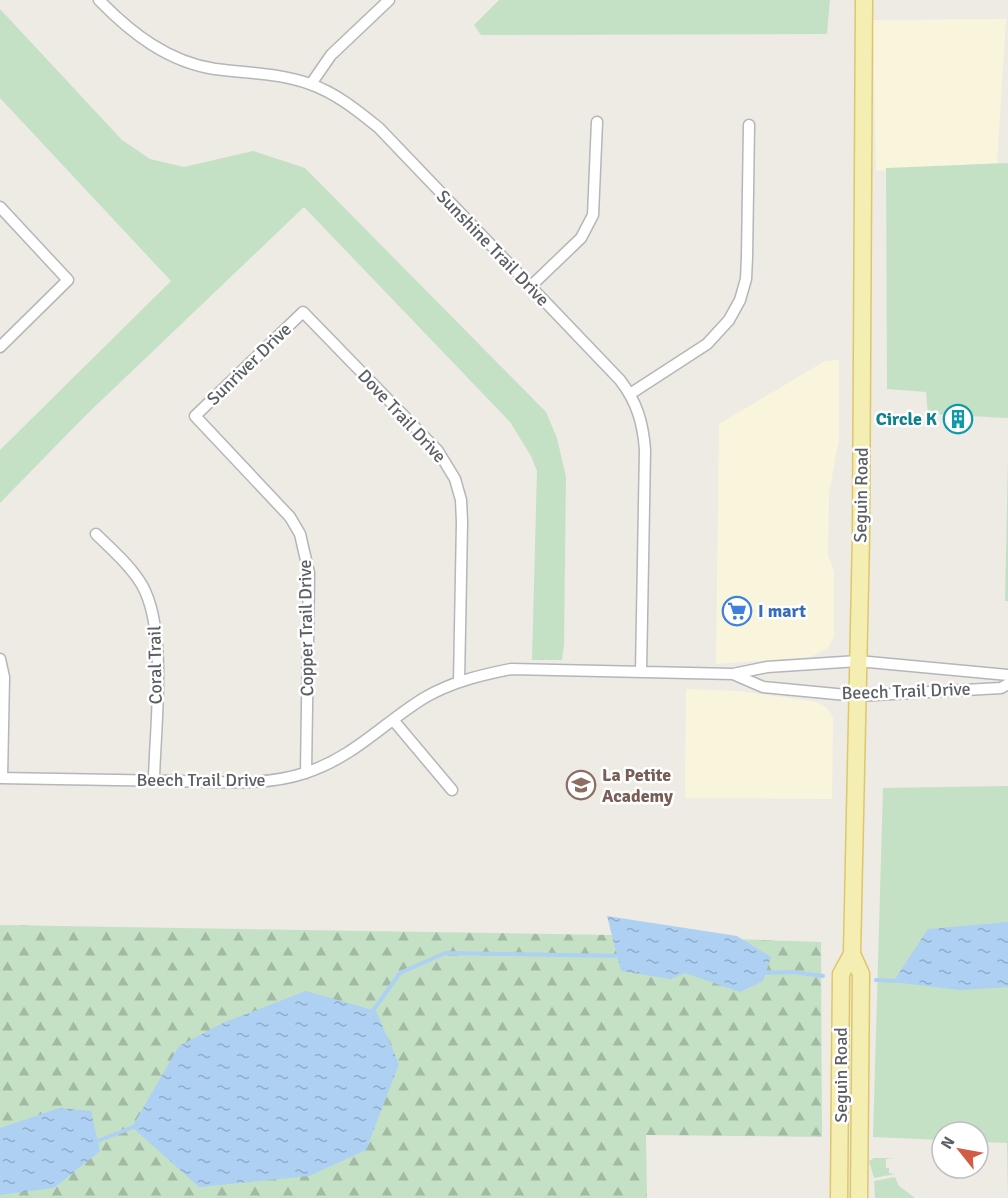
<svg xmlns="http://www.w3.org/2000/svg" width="1008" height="1198" font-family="Signika,sans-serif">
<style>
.commercial{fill:#f9f5dd}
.green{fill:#c4e1c6}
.forest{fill:url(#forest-firs)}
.water{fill:url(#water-ripples)}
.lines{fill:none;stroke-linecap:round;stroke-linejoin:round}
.stream{stroke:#add0f3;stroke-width:4}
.street-casing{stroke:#b4b6b9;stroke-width:13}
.primary-casing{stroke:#dec76b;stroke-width:19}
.street{stroke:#fff;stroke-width:10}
.primary{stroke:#f4eeb2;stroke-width:16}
.labels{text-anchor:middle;stroke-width:5;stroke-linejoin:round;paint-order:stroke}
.street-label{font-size:18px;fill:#5c5f63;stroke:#fff}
.culture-label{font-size:18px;font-weight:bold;fill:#0d838f;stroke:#fff;text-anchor:end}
.shop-label{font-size:18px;font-weight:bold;fill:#366cbe;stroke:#fff;text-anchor:start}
.education-label{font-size:18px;font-weight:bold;fill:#785e54;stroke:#fff;text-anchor:start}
</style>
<defs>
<pattern id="forest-firs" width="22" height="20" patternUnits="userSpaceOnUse" patternTransform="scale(1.5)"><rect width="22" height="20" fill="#c4e1c6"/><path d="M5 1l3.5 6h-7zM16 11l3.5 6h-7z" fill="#a2baa4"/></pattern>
<pattern id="water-ripples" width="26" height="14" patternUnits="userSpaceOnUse" patternTransform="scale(1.5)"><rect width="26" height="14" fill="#add0f3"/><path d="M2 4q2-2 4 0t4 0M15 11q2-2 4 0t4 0" fill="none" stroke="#90acc8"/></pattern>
</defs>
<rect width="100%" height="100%" fill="#edebe4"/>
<path class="commercial" d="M1006 19 997 163 876 171 873 20Z
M839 360V438L829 494 828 555 834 572V636L828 648 811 657 716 664 719 424 825 361Z
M686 689 739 691 817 702 827 708 833 718 832 799 685 798Z"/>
<path class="green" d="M499 0H830L827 34H825L481 35 474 25Z
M0 9 122 140 150 159 184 167 253 151 305 168 546 412 557 438 566 477 564 645 562 660H532L537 471 531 456 510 422 304 207 85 416 0 503V450L171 281 0 98Z
M1008 163V418L928 414 926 392 887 389 886 168Z
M1008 457V601H1005L1008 458Z
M1008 786V1198L1007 1143 978 1142V1132H942V1140L873 1137 883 788Z
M874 1158H893L886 1159V1168H889V1173L895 1174 874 1178 869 1161Z
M895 1177 899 1186 915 1198H875L874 1181Z"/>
<path class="forest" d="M0 925 612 935 821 942 822 1137 646 1135 647 1198H0Z"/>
<path class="water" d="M607 916 737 936 771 957 763 981 740 992 685 973 671 979 621 971Z
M1008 922V987L960 990 893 982 928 929Z
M306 991 376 1011 399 1064 366 1150 309 1176 199 1187 132 1127 179 1046 225 1022Z
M59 1108 91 1111 100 1151 54 1188 0 1195V1128Z"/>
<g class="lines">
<path class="stream" d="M760 973 793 972 823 976
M876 980 896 981
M372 1012 400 973 445 953 622 956
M95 1142 136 1126"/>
<g class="street-casing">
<path id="street" d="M99 0C131 33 168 62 215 69 246 73 279 73 310 84 336 93 358 111 379 128L620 380C637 402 643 423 645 450L641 672
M311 84 331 55 389 0
M0 207 68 280 0 347
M530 287 581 238 593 215 597 122
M630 394 707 344 729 320 740 300 746 279 747 257 749 125
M96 534C112 550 130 565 142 585 168 631 155 727 154 780
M0 659 4 677 2 778
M733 674 763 687 857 696 1001 688 1008 684
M394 721 452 790
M306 773 309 573 300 534 290 517 195 416 303 312 438 451 455 479 461 500 462 522 459 682
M0 778C58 779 116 780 174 781 218 781 263 787 305 773 354 757 382 724 424 698 451 682 481 675 511 669L733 674 767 667 858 661 1008 675"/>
</g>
<g class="primary-casing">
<path id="primary" d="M852 954 861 974 859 1198
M839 1198 841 974 852 954 861 536 864 0"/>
</g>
<use href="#street" class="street"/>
<use href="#primary" class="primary"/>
</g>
<defs>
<g id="building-ring" transform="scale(1.5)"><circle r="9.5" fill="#fff" stroke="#0f9aa8" stroke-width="1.5"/><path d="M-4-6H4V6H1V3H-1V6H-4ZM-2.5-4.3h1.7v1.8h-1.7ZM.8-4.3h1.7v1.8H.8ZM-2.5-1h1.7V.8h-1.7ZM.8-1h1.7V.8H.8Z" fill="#0f9aa8"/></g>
<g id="supermarket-ring" transform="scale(1.5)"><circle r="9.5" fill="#fff" stroke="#3f7fe0" stroke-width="1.5"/><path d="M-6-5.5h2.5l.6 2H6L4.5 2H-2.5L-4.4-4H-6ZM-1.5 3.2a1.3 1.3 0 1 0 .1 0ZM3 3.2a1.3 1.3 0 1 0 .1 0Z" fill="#3f7fe0"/></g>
<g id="school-ring" transform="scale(1.5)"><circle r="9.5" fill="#fff" stroke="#8d6e63" stroke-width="1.5"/><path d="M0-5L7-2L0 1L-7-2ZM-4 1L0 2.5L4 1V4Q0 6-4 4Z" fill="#8d6e63"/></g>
</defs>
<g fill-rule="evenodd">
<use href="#building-ring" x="958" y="419"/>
<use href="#supermarket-ring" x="737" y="611"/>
<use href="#school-ring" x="581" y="785"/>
</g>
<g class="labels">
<g class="street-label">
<text transform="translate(493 248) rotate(46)" y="6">Sunshine Trail Drive</text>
<text transform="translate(249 364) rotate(-44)" y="6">Sunriver Drive</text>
<text transform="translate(402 416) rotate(47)" y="6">Dove Trail Drive</text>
<text transform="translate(861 495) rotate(-89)" y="6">Seguin Road</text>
<text transform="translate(306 628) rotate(-91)" y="6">Copper Trail Drive</text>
<text transform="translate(155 665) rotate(-91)" y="6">Coral Trail</text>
<text transform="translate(906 691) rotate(-2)" y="6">Beech Trail Drive</text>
<text x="201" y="786">Beech Trail Drive</text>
<text transform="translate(841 1075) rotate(-90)" y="6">Seguin Road</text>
</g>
<g class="culture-label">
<text x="937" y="425">Circle K</text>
</g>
<g class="shop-label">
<text x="758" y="617">I mart</text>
</g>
<g class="education-label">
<text x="602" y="781">La Petite<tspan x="602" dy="21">Academy</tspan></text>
</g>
</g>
<g transform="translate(960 1150) rotate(301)"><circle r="28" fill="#ffffff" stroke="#bebfc1" stroke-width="1.5"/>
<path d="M0-4.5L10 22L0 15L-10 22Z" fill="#d25b45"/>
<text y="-9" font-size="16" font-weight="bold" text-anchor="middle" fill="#5c5f63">N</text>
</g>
</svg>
